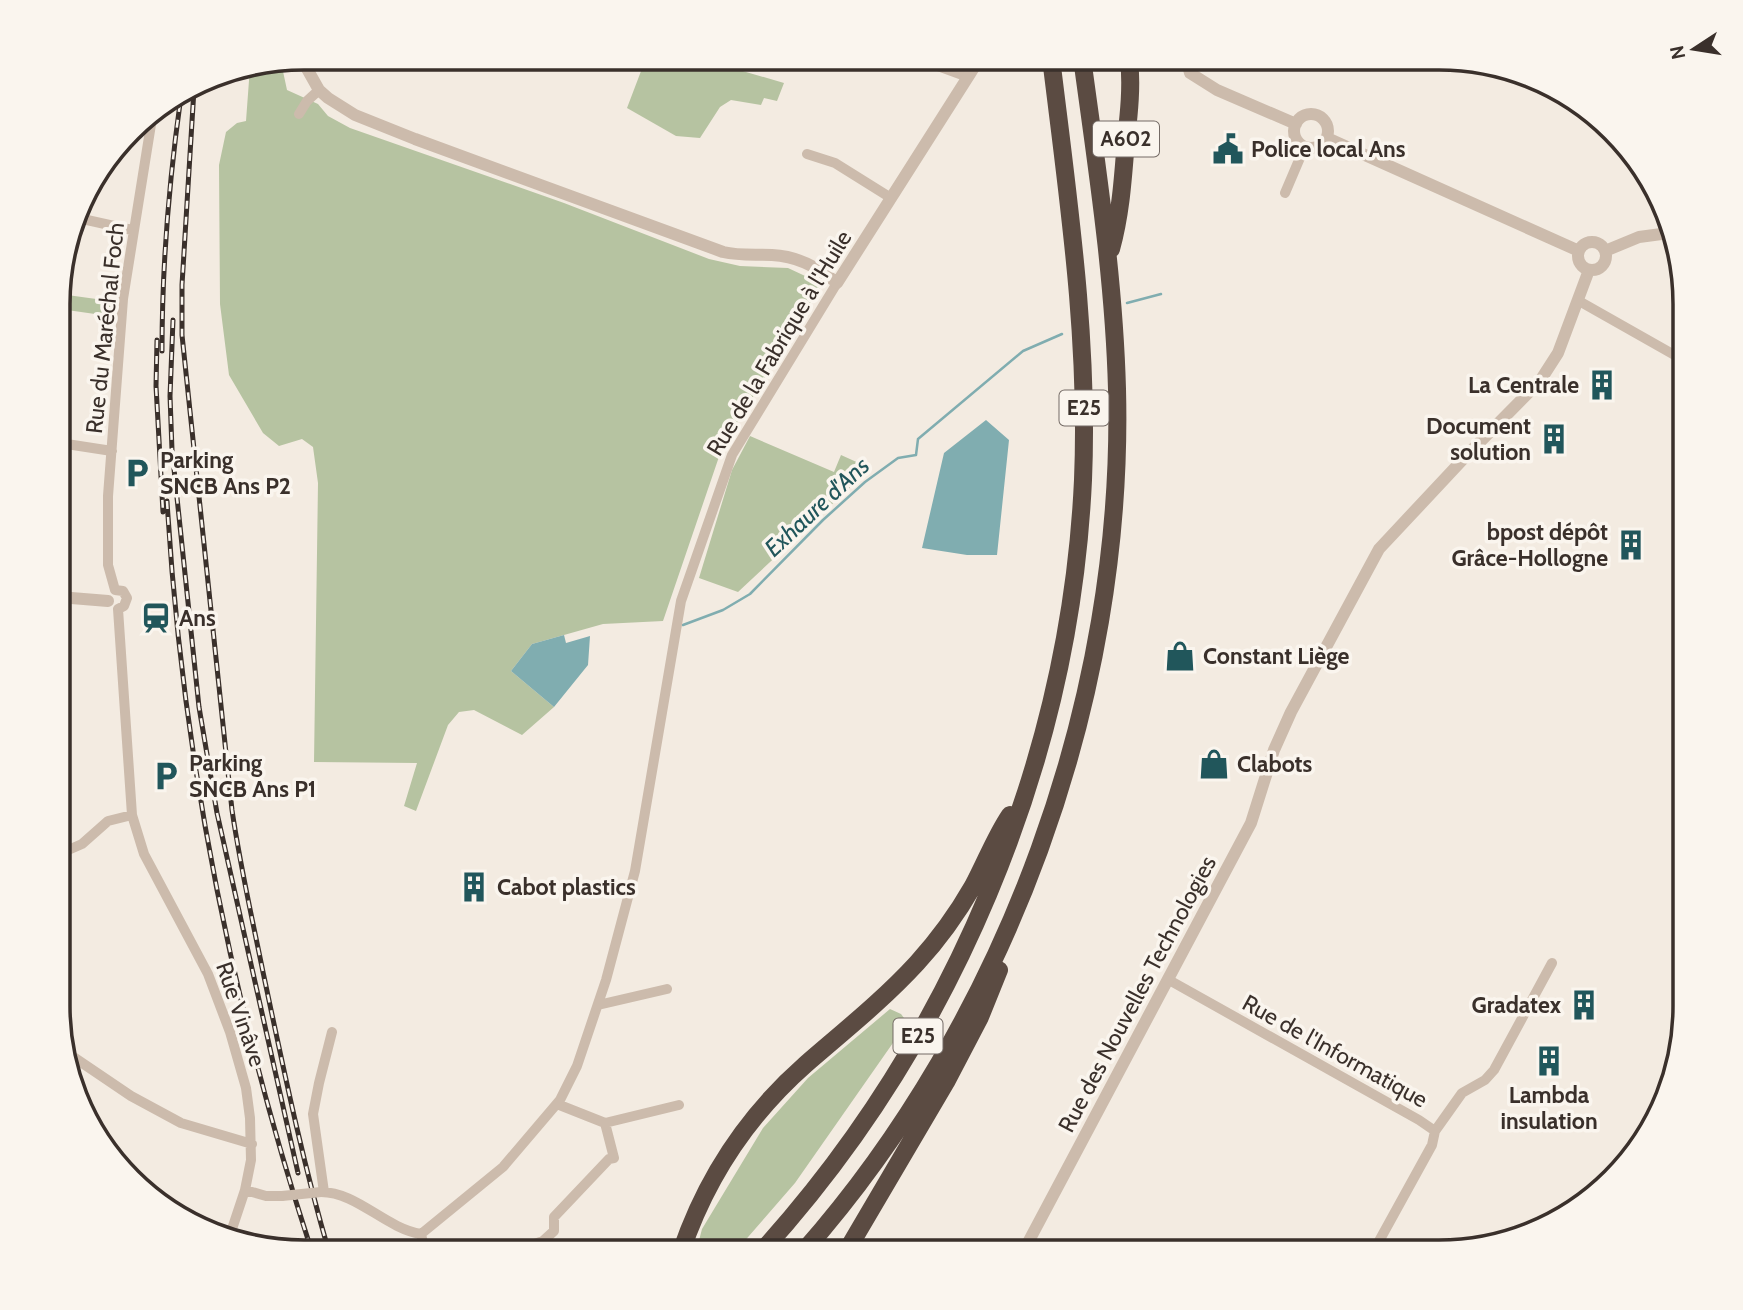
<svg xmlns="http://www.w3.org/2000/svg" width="1743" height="1310" font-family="Cabin,sans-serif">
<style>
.green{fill:#b6c3a1}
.water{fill:#80adb0}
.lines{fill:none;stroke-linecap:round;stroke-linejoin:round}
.stream{stroke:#80adb0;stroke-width:2.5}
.minor{stroke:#ccbbac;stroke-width:10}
.tertiary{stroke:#ccbbac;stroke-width:12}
.motorway{stroke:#5b4b42;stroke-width:18}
.rail-casing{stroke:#3a302b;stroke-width:5}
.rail{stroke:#faf5ee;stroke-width:2.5;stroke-dasharray:8;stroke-linecap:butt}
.minor-bridge{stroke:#ccbbac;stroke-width:10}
.labels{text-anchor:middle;stroke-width:7;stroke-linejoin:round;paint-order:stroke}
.shield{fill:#faf5ee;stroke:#746b66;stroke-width:2}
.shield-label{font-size:21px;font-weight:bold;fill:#3a302b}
.poi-label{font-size:23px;font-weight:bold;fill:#3a302b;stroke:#faf5ee;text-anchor:start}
.street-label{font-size:23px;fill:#3a302b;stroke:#faf5ee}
.water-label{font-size:24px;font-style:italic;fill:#21565b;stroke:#faf5ee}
.rim{fill:none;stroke:#3a302b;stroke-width:3.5}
</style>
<rect width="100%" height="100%" fill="#f3ebe1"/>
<path class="green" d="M646 58H698L784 83 777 101 764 98 761 105 731 100 720 107 700 138 676 136 627 108Z
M281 62 287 90 318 104 328 116 350 128 564 203 709 259 740 266 788 268 818 282 821 287 723 445 663 621 603 624 532 644 511 671 554 707 522 735 474 710 459 712 448 725 416 811 404 806 417 763 314 762 318 483 313 447 302 439 279 446 263 433 229 375 220 304 219 165 226 132 237 123 246 121 250 67Z
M60 294 118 302 116 317 60 309Z
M750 436 834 472 841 455 872 469 845 492 738 592 699 578 732 470Z
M890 1009 901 1014 904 1018 902 1030 795 1183 735 1252H696L702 1229 763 1128 808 1078Z"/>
<path class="water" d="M986 420 1009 440 997 555H967L922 548 944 453Z
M564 635 566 643 590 636 588 665 554 707 511 671 532 644Z"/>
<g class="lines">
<path class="stream" d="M1127 303 1161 294
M683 625 723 610 750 594 823 520 865 482 898 458 916 455 918 439 1023 351 1062 334"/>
<path class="minor" d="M916 58 968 77
M299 114 307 101 319 90
M807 154 835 163 891 198
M1285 193 1305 146
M78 218 132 230
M1579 301 1685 361
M60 443 112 451
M115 590 108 565V496L123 299 153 112
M115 590 123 591 127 598 124 606 118 609
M118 609 132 815 144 854 208 974 230 1032 246 1088 250 1118 251 1160 245 1190 229 1238
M1684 614 1685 612
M59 854 82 844 108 821 132 815
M1169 980 1419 1120 1435 1131 1432 1145 1373 1252
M598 1005 667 989
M66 1052 131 1096 181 1123 252 1144
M605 1123 679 1105
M1435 1131 1462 1093 1485 1080 1494 1070 1552 963
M1603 1185 1611 1174 1627 1164
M245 1190 266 1196H282
M321 1192C357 1192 385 1228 421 1234L503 1167 560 1100 577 1066 606 980 635 871 681 601 732 455 837 283
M324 1192 313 1114 319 1083 332 1032
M421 1234 425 1252
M512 1252 543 1241 554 1231V1217L609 1159 614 1158 605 1123 557 1104"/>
<path class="tertiary" d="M301 58 319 90 328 98 355 115 415 139 723 252C740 256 755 254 772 255 797 256 818 267 837 283L980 58
M1186 58 1190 73 1217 90 1296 124
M1294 131a17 17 0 1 1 34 0a17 17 0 1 1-34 0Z
M1327 138 1579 251
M1578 256a14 14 0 1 1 28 0a14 14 0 1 1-28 0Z
M1605 251 1639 237 1669 233
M59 597 108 601
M1023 1252 1251 823 1274 750 1291 712 1379 549 1467 455 1540 381 1558 353 1589 270"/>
<path class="motorway" d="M1111 249C1121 213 1123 177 1126 140 1129 113 1132 86 1129 58
M681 1252C706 1178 748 1115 806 1064 844 1031 883 1000 917 963 938 940 957 914 973 886 986 862 995 837 1010 815
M761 1252C951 1043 1070 763 1083 480 1089 338 1068 198 1051 58
M803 1252C1007 1021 1125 697 1117 389 1114 278 1097 168 1082 58
M846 1252 946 1082 980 1017 999 970"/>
<g class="rail-casing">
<path id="rail" d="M194 89 182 285V335L232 810C240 865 252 918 263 972 283 1066 302 1160 329 1252
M173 320 170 396 172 450 199 707 217 813 298 1173
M157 340 156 386 163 512
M162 351C162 265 169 181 181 96
M167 501C182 755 233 1010 312 1252"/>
</g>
<use href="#rail" class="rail"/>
<path class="minor-bridge" d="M282 1196 321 1192"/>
</g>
<defs>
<g id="civic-bare" transform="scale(2.415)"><path d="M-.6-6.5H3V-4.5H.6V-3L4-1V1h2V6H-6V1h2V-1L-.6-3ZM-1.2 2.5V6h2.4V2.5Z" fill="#21565b" stroke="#faf5ee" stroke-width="2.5" paint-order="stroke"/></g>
<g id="building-bare" transform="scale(2.415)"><path d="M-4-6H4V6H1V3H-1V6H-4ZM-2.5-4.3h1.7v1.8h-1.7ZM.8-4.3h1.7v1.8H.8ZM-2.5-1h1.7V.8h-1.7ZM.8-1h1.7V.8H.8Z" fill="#21565b" stroke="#faf5ee" stroke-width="2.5" paint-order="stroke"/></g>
<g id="parking-bare" transform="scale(2.415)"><path d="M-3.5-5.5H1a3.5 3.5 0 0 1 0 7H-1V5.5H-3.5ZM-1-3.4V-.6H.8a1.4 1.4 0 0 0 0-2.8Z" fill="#21565b" stroke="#faf5ee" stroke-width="2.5" paint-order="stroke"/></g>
<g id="station-bare" transform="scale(2.415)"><path d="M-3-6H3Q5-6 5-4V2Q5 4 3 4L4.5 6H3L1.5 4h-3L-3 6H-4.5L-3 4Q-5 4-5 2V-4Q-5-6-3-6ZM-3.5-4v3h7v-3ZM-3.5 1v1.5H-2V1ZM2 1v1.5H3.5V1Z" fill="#21565b" stroke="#faf5ee" stroke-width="2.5" paint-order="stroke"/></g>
<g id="shop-bare" transform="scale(2.415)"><path d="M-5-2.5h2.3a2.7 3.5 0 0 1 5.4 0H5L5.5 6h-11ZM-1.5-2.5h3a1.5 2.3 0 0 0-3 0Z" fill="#21565b" stroke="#faf5ee" stroke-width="2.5" paint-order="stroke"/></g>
</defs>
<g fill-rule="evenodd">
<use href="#civic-bare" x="1228" y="149"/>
<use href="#building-bare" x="1602" y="385"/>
<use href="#building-bare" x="1554" y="439"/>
<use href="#parking-bare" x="137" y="473"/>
<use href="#building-bare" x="1631" y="545"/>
<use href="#station-bare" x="156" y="618"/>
<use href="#shop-bare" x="1180" y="656"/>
<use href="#shop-bare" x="1214" y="764"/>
<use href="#parking-bare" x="166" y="776"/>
<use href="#building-bare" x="474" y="887"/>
<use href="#building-bare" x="1584" y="1005"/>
<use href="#building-bare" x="1549" y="1061"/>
</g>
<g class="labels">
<g class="shield">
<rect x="1093" y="121.5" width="66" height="35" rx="5"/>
<rect x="1059.5" y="390.5" width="49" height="35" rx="5"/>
<rect x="893.5" y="1018.5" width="49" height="35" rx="5"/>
</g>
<g class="shield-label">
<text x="1126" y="146">A602</text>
<text x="1084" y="415">E25</text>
<text x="918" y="1043">E25</text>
</g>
<g class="poi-label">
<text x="1251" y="157">Police local Ans</text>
<text x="1579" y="393" text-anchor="end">La Centrale</text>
<text x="1531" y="434" text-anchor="end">Document<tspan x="1531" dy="26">solution</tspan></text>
<text x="160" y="468">Parking<tspan x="160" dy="26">SNCB Ans P2</tspan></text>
<text x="1608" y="540" text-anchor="end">bpost dépôt<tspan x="1608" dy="26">Grâce-Hollogne</tspan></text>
<text x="179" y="626">Ans</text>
<text x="1203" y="664">Constant Liège</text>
<text x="189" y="771">Parking<tspan x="189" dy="26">SNCB Ans P1</tspan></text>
<text x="1237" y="772">Clabots</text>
<text x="497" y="895">Cabot plastics</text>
<text x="1561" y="1013" text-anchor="end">Gradatex</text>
<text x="1549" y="1103" text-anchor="middle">Lambda<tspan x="1549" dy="26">insulation</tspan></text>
</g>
<g class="street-label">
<text transform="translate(105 328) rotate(-84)" y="8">Rue du Maréchal Foch</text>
<text transform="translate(779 343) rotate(-59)" y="8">Rue de la Fabrique à l'Huile</text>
<text transform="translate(1137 994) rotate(-62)" y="8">Rue des Nouvelles Technologies</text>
<text transform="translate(241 1014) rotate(71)" y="8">Rue Vinâve</text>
<text transform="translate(1335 1051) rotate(29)" y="8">Rue de l'Informatique</text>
</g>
<g class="water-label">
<text transform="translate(817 507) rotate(-43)" y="8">Exhaure d'Ans</text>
</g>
</g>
<path d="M0 0H1743V1310H0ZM304 70H1439A234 234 0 0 1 1673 304V1006A234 234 0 0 1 1439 1240H304A234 234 0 0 1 70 1006V304A234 234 0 0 1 304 70Z" fill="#faf5ee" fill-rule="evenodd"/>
<path class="rim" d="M304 70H1439A234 234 0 0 1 1673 304V1006A234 234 0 0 1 1439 1240H304A234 234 0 0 1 70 1006V304A234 234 0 0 1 304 70Z"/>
<g transform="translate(1694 49) rotate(258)" stroke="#faf5ee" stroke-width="5" paint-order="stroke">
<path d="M0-5L12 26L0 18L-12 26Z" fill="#3a302b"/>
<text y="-10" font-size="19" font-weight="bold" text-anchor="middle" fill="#3a302b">N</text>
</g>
</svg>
